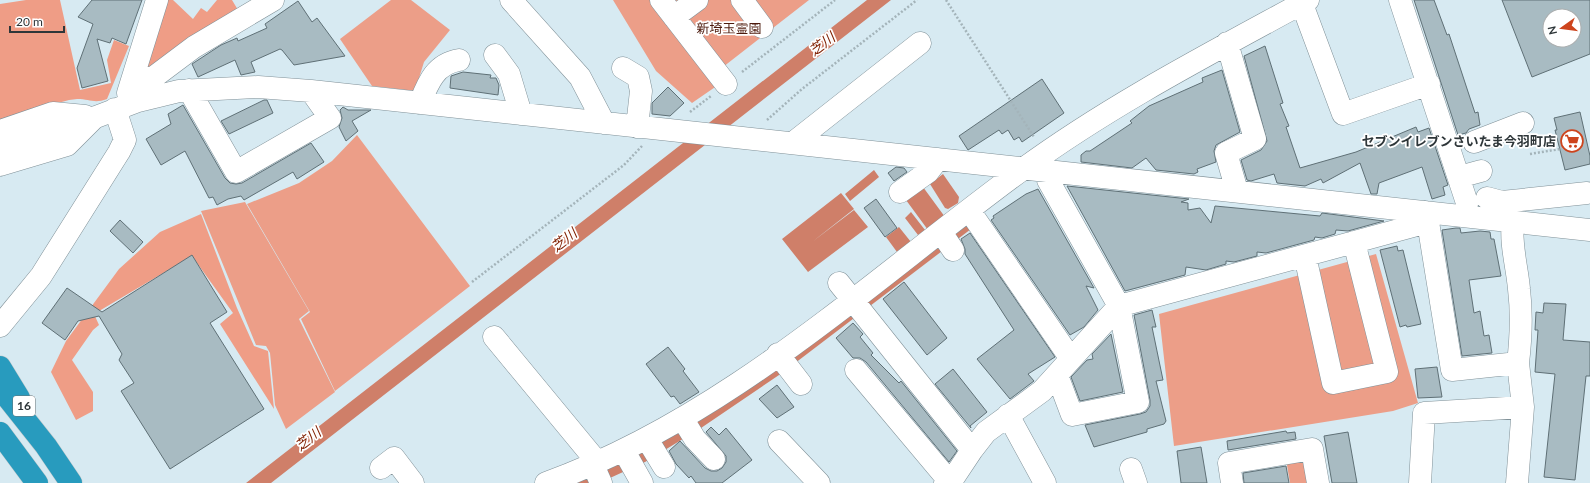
<svg xmlns="http://www.w3.org/2000/svg" width="1590" height="483" font-family="Lato,'Noto Sans JP',sans-serif">
<style>
.green{fill:#ec9e88}
.forest{fill:#ef9d86}
.water{fill:#cf7f69}
.building{fill:#a8bbc2;stroke:#5f7076;fill-rule:evenodd}
.lines{fill:none;stroke-linecap:round;stroke-linejoin:round}
.minor-casing{stroke:#809198;stroke-width:23}
.highway-casing{stroke:#c9cbcc;stroke-width:23}
.path{stroke:#a4b4ba;stroke-width:2.5;stroke-dasharray:2 2;stroke-linecap:butt}
.minor{stroke:#fff;stroke-width:22}
.highway{stroke:#289bbe;stroke-width:22}
.labels{text-anchor:middle;stroke-width:3.5;stroke-linejoin:round;paint-order:stroke}
.shield{fill:#fff;stroke:#6d7274;stroke-width:1}
.shield-label{font-size:12px;font-weight:bold;fill:#2e3639}
.park-label{font-size:13px;fill:#4d1a0c;stroke:#fff}
.poi-label{font-size:13px;font-weight:bold;fill:#2e3639;stroke:#fff;text-anchor:end}
.water-label{font-size:14px;font-style:italic;fill:#802103;stroke:#fff}
</style>
<rect width="100%" height="100%" fill="#d7eaf2"/>
<path class="green" d="M391 0H411L450 30 424 62 415 91 372 86 340 39Z
M613 0H658L721 83 692 103 656 71Z
M675 0H809L723 67Z
M357 135 470 286 335 391 301 319 310 312 247 204 299 183 332 161Z
M245 202 309 311 299 319 335 392 286 429 275 405 270 353 266 346 256 345 201 211Z
M1376 254 1418 403 1393 411 1174 446 1159 314Z
M1303 456 1312 483H1290L1286 459Z"/>
<path class="forest" d="M26 0H60L80 90 111 83 107 60 114 40 129 46 107 99C94 104 90 99 77 99 58 100 19 118 0 125V4Z
M168 0H173L193 19 201 8 207 12 217 0H232L241 15 137 76Z
M201 214 237 308 254 346 268 351 274 409 220 324 233 313 192 256 94 314 99 325 93 330 72 360 93 392V411L76 420 51 372 66 341 119 269 160 232Z"/>
<path class="water" d="M867 0H891L271 483H246Z
M874 170 879 177 850 201 845 194Z
M943 174 959 197 958 203 948 209 945 208 930 184Z
M923 187 945 217 928 230 906 200Z
M841 193 854 209 812 242 854 210 868 227 808 272 782 239Z
M911 212 925 230 918 235 905 218Z
M965 222 971 229 782 373 701 428 645 462 599 483H570Z
M899 227 911 242 897 252 886 237Z"/>
<path class="building" d="M92 0H142L126 44 112 38 110 43 97 39 108 81 82 88 77 68 93 24 78 17Z
M1414 0H1434L1447 35 1449 34 1475 113 1478 112 1480 125 1469 129 1466 133 1458 135Z
M1502 0H1590V54L1532 77ZM1550 16H1574V40H1550Z
M298 1 312 22 317 18 345 56 294 65 282 50 280 49 251 62 255 72 241 75 235 60 198 77 192 64 221 45 237 38 238 41 267 28 265 24Z
M1265 46 1283 103 1280 104 1289 126 1286 127 1300 168 1356 152 1416 127 1418 132 1429 128 1448 185 1443 187 1445 195 1432 199 1422 167 1379 183 1377 194H1371L1360 163 1323 183 1321 179 1305 186 1277 183 1274 174 1251 181 1247 180 1241 160 1261 150 1267 141 1244 56Z
M1222 70 1240 132 1216 145 1214 151 1216 162 1197 169 1198 172 1194 174 1156 170 1146 158 1132 168 1081 162V155L1086 151H1090L1132 123 1130 121 1149 106 1203 82 1202 78Z
M463 72 491 75 490 78H496L499 85 498 95 450 88 451 76Z
M1042 79 1064 113 1022 142 1019 137 1014 140 1008 130 1002 134 999 130 968 150 959 136Z
M668 87 684 103 670 116 652 114V103Z
M264 100H267L273 113 229 134 221 121Z
M183 105 225 178 230 183 236 184 242 183 311 143 324 162 297 179 293 172 244 200 241 196 228 199 217 205 213 197 209 198 185 151 161 165 146 139 171 124 168 114Z
M343 107 348 110H371L352 121 358 131 346 141 339 127 342 118 340 110Z
M1580 112 1590 156V164L1565 170 1555 130H1557L1554 118Z
M896 167 904 168 907 172 894 181 888 173Z
M1067 186 1189 199 1181 202 1188 203V210L1200 208 1211 223 1215 206 1320 216 1322 213 1384 221 1348 231 1336 230 1335 234 1322 238 1315 237 1314 240 1266 253 1257 252V256L1234 262 1226 261V264L1206 270 1186 267 1185 275 1125 291Z
M1038 189 1094 288 1086 286 1098 310 1084 327 1070 335 991 220 994 218 993 216 1026 194Z
M876 199 897 228 885 237 864 208Z
M120 220 143 242 133 253 110 231Z
M1456 228H1460L1461 233 1480 231 1490 232 1491 239H1494L1501 276 1469 280 1474 313 1480 311 1484 336 1489 335 1492 353 1462 356 1442 230Z
M970 233 1055 357 1028 374 1034 381 1010 399 977 359 1014 330 965 254V249L961 239Z
M1397 246 1398 251 1403 250 1421 324 1407 327 1406 325 1400 327 1380 250Z
M192 255 227 312 210 323 264 409 170 469 121 391 134 383 119 360 122 354 99 316 78 321 65 340 42 323 67 288 102 312Z
M904 282 947 338 927 355 883 299Z
M1544 303 1566 304 1563 340 1590 342V376H1586L1575 480 1544 477 1555 374 1535 372 1538 330H1535L1536 312 1543 313Z
M1152 310 1156 327H1152L1163 380 1156 381 1166 421 1164 424 1147 429V432L1094 447 1085 425 1140 414 1146 412 1150 406V400L1134 315Z
M853 323 863 334 860 337 873 353 871 355 899 383 901 381 957 451 949 462 866 362 860 358H853L836 338Z
M1111 334 1123 392 1080 401 1071 377 1087 360 1093 359 1092 354Z
M668 347 685 369 683 371 699 392 680 404 674 396 671 397 646 364Z
M1437 367 1442 397 1418 398 1415 369Z
M953 369 987 412 970 426 971 428 935 384Z
M777 385 794 407 777 418 759 399Z
M711 427 719 435 726 428 752 460 722 483H696L691 476 689 478 676 464 669 451 680 441 705 468 711 471H717L722 468 726 462V456L706 432Z
M1286 431 1287 433 1295 432 1296 439 1228 450 1227 441Z
M1348 432 1357 483H1332L1324 436Z
M1201 447 1207 483H1181L1177 451Z
M1286 466 1289 483H1244L1243 473Z"/>
<g class="lines">
<g class="minor-casing">
<path id="minor" d="M511 0 580 77 604 123
M661 0 726 84
M742 0 762 27
M1400 0 1467 203 1466 216
M1302 4 1343 114 1429 84
M674 17 697 0
M1227 43 1255 139 1226 153 1237 191
M495 55 509 74 521 114
M623 68 638 77 641 91 637 127
M132 81 154 77 194 47 273 0
M189 90 236 172 330 118 311 91
M128 93 157 0
M420 103C428 83 435 64 459 60
M0 131 53 113 85 116
M1474 142 1523 123
M793 143 920 43
M0 148 96 117 138 101 179 91 258 87 311 91 1590 230
M0 165 67 145 92 120
M1048 171V180L1119 306 1138 402 1072 415 1057 375
M1459 177 1481 171
M900 192 928 172 938 159
M1487 198 1502 202 1587 193
M969 210 1071 359
M1428 222 1452 370 1518 363C1521 338 1522 314 1519 289 1517 266 1510 244 1513 221
M941 232 953 250
M1305 256 1333 383 1387 372 1354 242
M839 283 972 450
M0 326 41 276 119 152 125 140 115 109
M494 337 598 463
M778 354 801 384
M856 370 950 482 945 483
M1008 415 1045 483
M682 418 695 439 714 459
M647 439 664 467
M779 441 819 483
M624 451 642 483
M593 465 601 483
M381 468 394 458 413 483
M1131 469 1136 483
M546 483C727 418 870 281 1023 169 1112 104 1211 53 1308 0
M950 483 972 450 986 432 1042 391 1119 306 1428 222 1425 212
M1232 483 1229 463 1312 449 1318 483
M1420 483 1424 413 1523 407
M1517 483 1523 407 1518 363"/>
</g>
<g class="highway-casing">
<path id="highway" d="M0 367 19 398
M0 388 46 446 71 483
M0 433 37 483"/>
</g>
<path class="path" d="M946 0 1034 137
M742 72 835 0
M690 112 711 96
M767 120 802 89 917 0
M1530 154 1560 149
M472 282 624 165 642 146"/>
<use href="#minor" class="minor"/>
<use href="#highway" class="highway"/>
</g>
<defs>
<g id="supermarket-ring" transform="scale(1.15)"><circle r="9.5" fill="#fff" stroke="#cd441d" stroke-width="1.5"/><path d="M-6-5.5h2.5l.6 2H6L4.5 2H-2.5L-4.4-4H-6ZM-1.5 3.2a1.3 1.3 0 1 0 .1 0ZM3 3.2a1.3 1.3 0 1 0 .1 0Z" fill="#cd441d"/></g>
</defs>
<g fill-rule="evenodd">
<use href="#supermarket-ring" x="1572" y="141"/>
</g>
<g class="labels">
<rect class="shield" x="13" y="396" width="22" height="20" rx="3"/>
<g class="shield-label">
<text x="24" y="410">16</text>
</g>
<g class="park-label">
<text x="729" y="33">新埼玉霊園</text>
</g>
<g class="poi-label">
<text x="1556" y="146">セブンイレブンさいたま今羽町店</text>
</g>
<g class="water-label">
<text transform="translate(822 44) rotate(-37)" y="5">芝川</text>
<text transform="translate(564 240) rotate(-38)" y="5">芝川</text>
<text transform="translate(308 439) rotate(-38)" y="5">芝川</text>
</g>
</g>
<g transform="translate(1562 28) rotate(256)"><circle r="19" fill="#ffffff" stroke="#abafb0"/>
<path d="M0-3L7 15L0 10L-7 15Z" fill="#cd441d"/>
<text y="-6" font-size="11" font-weight="bold" text-anchor="middle" fill="#2e3639">N</text>
</g>
<path d="M10 26v6h54v-6" fill="none" stroke="#2e3639" stroke-width="2"/>
<text x="16" y="26" font-size="12" fill="#2e3639" stroke="#ffffff" stroke-width="3" paint-order="stroke">20 m</text>
</svg>
